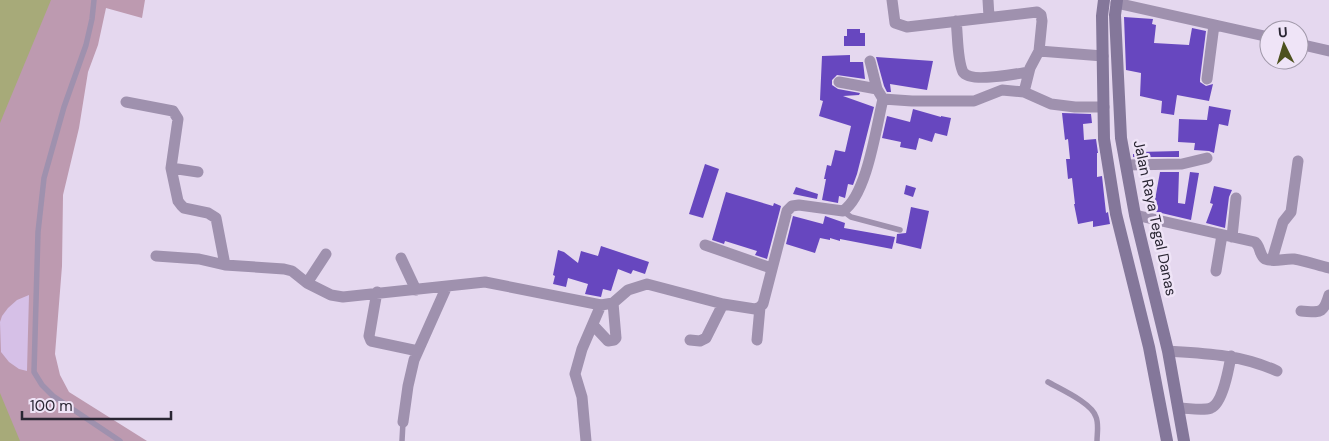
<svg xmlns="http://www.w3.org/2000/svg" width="1329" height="441" font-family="'DM Sans',sans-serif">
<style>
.green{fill:#bd9ab0}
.plaza{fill:#d6c0e7}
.water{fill:#a7aa79}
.building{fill:#6747bf}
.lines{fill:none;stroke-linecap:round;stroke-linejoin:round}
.lane{stroke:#9f91ae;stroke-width:5.5}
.street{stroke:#9f91ae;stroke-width:11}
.secondary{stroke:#84779a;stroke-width:12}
.labels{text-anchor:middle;stroke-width:5;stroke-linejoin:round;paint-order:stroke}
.street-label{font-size:15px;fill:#2a2633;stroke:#efe4f7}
</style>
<rect width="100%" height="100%" fill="#e5d8ef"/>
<path class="green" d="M0 0H145L142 18 106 8 98 45 88 72 79 128 63 195 62 266 55 354 60 375 69 392 147 441H0Z"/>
<path class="plaza" d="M29 295 28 332 27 371 19 369 9 362 1 352 0 322 2 316 8 308 17 300Z"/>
<path class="water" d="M0 0H51L0 123Z
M0 393 20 441H0Z"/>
<path class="building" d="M1124 17 1153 19 1152 24 1156 25 1154 43 1189 45 1192 28 1206 31 1200 79V82L1206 86 1213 84 1209 101 1177 95 1174 115 1161 113 1162 101 1140 96 1141 73 1126 70Z
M847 29H860V33H865V46H844V36H847Z
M850 55V62H863L865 79 837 75 832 80V85L838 89 860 93 859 95 843 96 874 107 857 174 853 185 848 184 845 198 839 196 838 203 822 200 826 179H824L827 165 831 166 835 150 845 152 851 126 819 116 823 101 820 100 822 56Z
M876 57 933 61 927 90 890 84 891 92H887L884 86Z
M1209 106 1231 110 1228 126 1219 124 1214 153 1209 151 1194 150 1195 143 1178 142 1179 119 1207 120Z
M913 109 941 117V116L951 118 947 136 935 133 932 142 919 138 916 150 900 147 901 142 882 138 887 116 910 122Z
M1062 113 1091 114 1092 123 1083 124 1084 140 1096 139 1098 153H1097V177L1102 176 1106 213 1108 212 1110 224 1093 227V221L1078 224 1074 204H1075L1072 178 1068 179 1066 159H1070L1068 139 1065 140Z
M1179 151V157H1133V154H1139V152Z
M705 164 719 169 703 218 689 214Z
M1160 172H1179L1178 203 1185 204 1190 172 1199 173 1191 220 1153 211Z
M906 185 916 188 913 197 904 194Z
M1214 186 1232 190 1229 197 1225 228 1206 223 1213 204 1210 203Z
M796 187 818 194 817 199 793 194Z
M726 192 773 206 774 203 781 206 767 259 755 255 757 251 725 241 724 244 712 240Z
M911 207 929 211 921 249 896 243 897 234 906 233Z
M793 216 823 224 825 216 845 223 844 228 895 237 892 249 840 239V241L830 238V240L820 238 815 253 786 244Z
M601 246 649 262 645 274 633 270 631 274 618 269 611 291 603 289 601 297 585 294 588 284 568 278 566 287 553 284 555 276 553 275 558 250 564 252 578 263 581 251 598 256Z"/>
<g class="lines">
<path class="lane" d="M94 0 92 19 86 45 64 107 44 178 38 232 34 372 42 385 53 396 120 441
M843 211 851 217 900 230
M1048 382C1060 389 1092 403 1096 417 1099 424 1097 434 1097 441
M402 441 403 422"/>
<path class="street" d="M892 0 895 23 907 27 1037 12 1041 15 1042 21 1039 51 1030 68 1024 92
M988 0 989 17
M1116 3 1269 37
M956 21C958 35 957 60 963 72 970 83 1016 74 1028 72
M1299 44 1329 51
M1039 51 1103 56
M870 61 877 89 883 99
M1207 79 1214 25
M839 82 877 89
M126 102 173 111 178 119 171 168
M1126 165 1182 164 1207 158
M198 172 171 168 178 201 181 205 184 208 208 213 216 218 225 265
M1135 215 1255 242C1261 247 1259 255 1265 259 1274 263 1285 258 1294 259 1306 261 1317 265 1329 268
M1232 237 1236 198
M705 245 771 268
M326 254 307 283 331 295 343 297 447 286
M156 256 199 259 225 265 284 269 292 271 307 283
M401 258 416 290
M1272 260 1283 222 1291 212 1298 161
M1216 271 1222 235
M377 292 369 336 371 341 418 351
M1301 311C1320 312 1323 315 1329 295
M593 325 608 341 614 340 616 338 613 303
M690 340 700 341 706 338 723 304
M757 340 760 307
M1168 351C1209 354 1239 354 1277 371
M1179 408C1188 408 1203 411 1211 408 1223 403 1229 367 1231 356
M403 422 408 386 414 360 447 286 485 282 601 305 613 303 628 290 647 284 723 304 755 309 760 307 763 304 787 211 792 206 799 205 843 211C867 195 876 128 883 99L912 101H974L1002 90 1024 92 1051 104 1075 107H1104
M586 441 582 397 575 374 582 349 601 305"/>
<path class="secondary" d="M1104 0 1102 16 1104 139 1116 214 1149 347 1167 441
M1117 0 1115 15 1121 138 1135 215 1168 351 1184 441"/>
</g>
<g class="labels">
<g class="street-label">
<text transform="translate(1155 218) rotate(78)" y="5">Jalan Raya Tegal Danas</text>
</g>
</g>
<g transform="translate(1284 45) rotate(355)"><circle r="24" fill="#efe4f7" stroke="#a098a9"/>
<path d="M0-4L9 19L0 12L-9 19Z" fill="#4d511e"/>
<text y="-8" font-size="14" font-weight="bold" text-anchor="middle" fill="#2a2633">U</text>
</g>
<path d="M22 411v8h149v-8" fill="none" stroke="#2a2633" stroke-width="2.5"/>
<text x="30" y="411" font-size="15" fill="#2a2633" stroke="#efe4f7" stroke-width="4" paint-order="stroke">100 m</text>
</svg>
